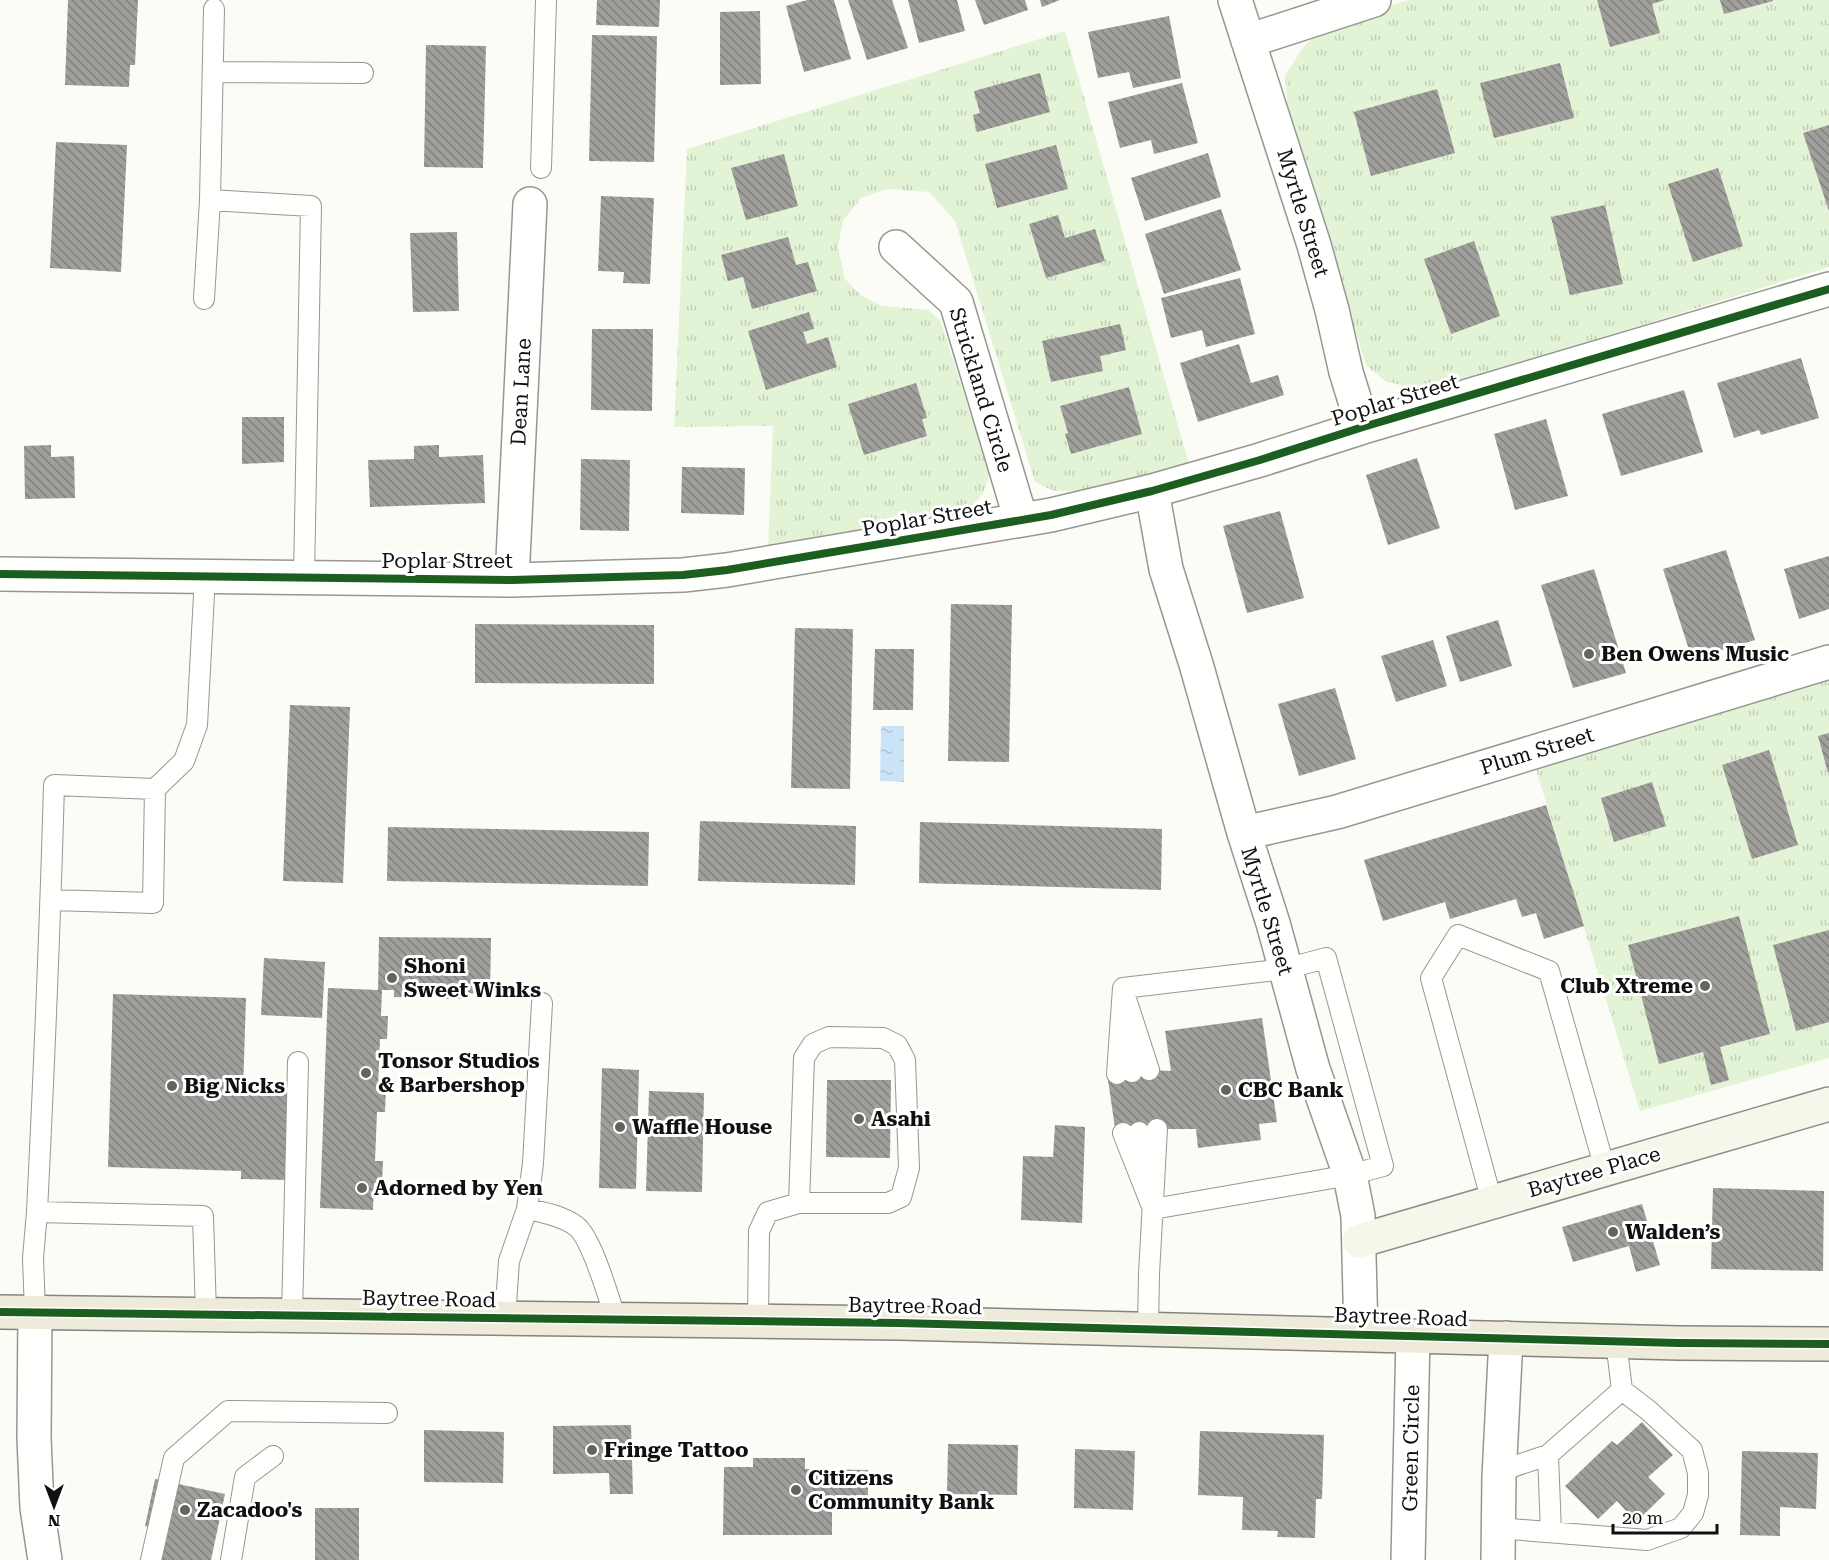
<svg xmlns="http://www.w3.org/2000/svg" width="1829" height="1560" font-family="'Roboto Serif',serif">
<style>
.grass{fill:url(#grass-tufts)}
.water{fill:url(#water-ripples)}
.building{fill:url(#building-back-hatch)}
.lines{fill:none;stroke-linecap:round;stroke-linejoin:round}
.lane-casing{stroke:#969694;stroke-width:22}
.street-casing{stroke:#969694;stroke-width:36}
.secondary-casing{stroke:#8d8d8a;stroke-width:36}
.primary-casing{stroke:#848481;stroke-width:36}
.lane{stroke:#fffffe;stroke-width:20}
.street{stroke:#fffffe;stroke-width:33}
.secondary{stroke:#f6f6eb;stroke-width:33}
.primary{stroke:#eeebda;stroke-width:33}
.cycleway-casing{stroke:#fff;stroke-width:11}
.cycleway{stroke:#1b5e20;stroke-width:8}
.poi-dot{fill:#636360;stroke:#fff;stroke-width:2}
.labels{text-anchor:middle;stroke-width:6;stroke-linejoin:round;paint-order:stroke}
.street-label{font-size:21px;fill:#101010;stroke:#fff}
.poi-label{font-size:21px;font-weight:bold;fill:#101010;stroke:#fff;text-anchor:start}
</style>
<defs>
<pattern id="grass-tufts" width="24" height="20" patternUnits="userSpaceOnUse" patternTransform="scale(1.5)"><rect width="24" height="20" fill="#e3f3d6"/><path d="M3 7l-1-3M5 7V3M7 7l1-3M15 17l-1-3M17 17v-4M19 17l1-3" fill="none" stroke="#c2cfb7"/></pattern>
<pattern id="water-ripples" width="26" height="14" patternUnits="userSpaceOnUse" patternTransform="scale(1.5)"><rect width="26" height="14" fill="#cbe3f7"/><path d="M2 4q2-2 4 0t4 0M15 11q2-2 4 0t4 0" fill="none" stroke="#adc2d3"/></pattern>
<pattern id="building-back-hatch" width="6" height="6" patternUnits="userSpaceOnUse" patternTransform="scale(1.5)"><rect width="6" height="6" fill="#a09f9b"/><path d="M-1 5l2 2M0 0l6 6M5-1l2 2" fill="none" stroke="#81807d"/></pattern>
</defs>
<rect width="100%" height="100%" fill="#fcfcf6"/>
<path class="grass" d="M1409 0H1829V267L1446 386 1416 389 1385 381 1366 365 1288 111 1285 75 1305 45 1335 21Z
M1065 31 1189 464 1091 491H1054L1035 482 955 221 929 192 887 189 861 198 843 221 838 247 845 279 862 296 882 306 929 310 941 322 989 472C987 493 979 499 964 514L768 548 773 426 674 427 687 149Z
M1829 677V1058L1640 1111 1535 766Z"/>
<path class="water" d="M881 726H904V782L880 781Z"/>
<path class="building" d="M68 0H138L135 65H130L129 87 65 85Z
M597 0H660L659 27 596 25Z
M807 0H834L851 59 804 72 786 6Z
M848 0H892L908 48 867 60Z
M908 0H957L965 31 919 43Z
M975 0H1025L1028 10 984 25Z
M1040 0H1060L1042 7Z
M1597 0H1665L1652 4 1660 33 1610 47Z
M1720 0H1773V1L1724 14Z
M760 11 761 84 720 85V12Z
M1169 16 1181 78 1133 88 1129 72 1098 78 1088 32Z
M592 35 657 36 654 162 589 161Z
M426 45 486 46 483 168 424 167Z
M1560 63 1574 118 1494 138 1480 83Z
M1040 73 1050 112 977 132 973 115 980 113 974 91Z
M1182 83 1198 143 1154 154 1151 140 1120 148 1108 102Z
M1437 89 1455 153 1371 176 1354 112Z
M1829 125V211L1803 133Z
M56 142 127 145 121 272 50 268Z
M1056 145 1068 189 997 208 985 164Z
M1208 153 1221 197 1145 221 1131 178Z
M784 154 798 206 746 220 731 168Z
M1718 168 1743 246 1693 262 1668 184Z
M601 196 654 198 650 284 623 283 624 272 598 271Z
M1605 205 1623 284 1570 295 1551 217Z
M1221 209 1241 270 1164 294 1145 234Z
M1058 215 1065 238 1095 229 1105 261 1046 278 1029 224Z
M457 232 459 311 413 312 410 233Z
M788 237 796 265 808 262 817 291 752 309 743 277 728 281 721 255Z
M1474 241 1500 316 1451 334 1424 259Z
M1240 278 1255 334 1206 347 1202 330 1171 338 1161 298Z
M809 312 814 329 803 332 807 344 828 337 837 367 766 390 748 331Z
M1120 324 1126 350 1100 356 1103 371 1051 382 1042 341Z
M592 329H653L652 411 591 410Z
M1239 344 1251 383 1278 375 1284 395 1198 422 1180 363Z
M1801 358 1819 418 1761 435 1759 430 1734 438 1717 383Z
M916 383 927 418 922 419 927 436 864 455 848 404Z
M1129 387 1142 434 1071 454 1065 434 1068 433 1060 406Z
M1684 390 1703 452 1621 476 1602 414Z
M242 417H284V462L242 464Z
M1546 419 1568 496 1515 510 1494 434Z
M51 445V457L74 456 75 498 25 499 24 446Z
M439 445V457L483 455 485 503 370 507 368 460 414 459V446Z
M1417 458 1440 528 1388 545 1366 475Z
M581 459 630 460 629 531 580 530Z
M682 467 745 468 744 515 681 513Z
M1280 511 1304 598 1247 613 1223 526Z
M1726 550 1755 640 1692 659 1663 569Z
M1829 556V609L1799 619 1784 569Z
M1594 569 1626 673 1573 688 1541 585Z
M951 604 1012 605 1009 762 948 761Z
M1498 620 1512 666 1460 682 1446 636Z
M475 624 654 625V684L475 683Z
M795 628 853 629 850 789 791 788Z
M1433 640 1447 686 1396 702 1381 656Z
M875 649H914L913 710H873Z
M1335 688 1356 759 1299 776 1278 704Z
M290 705 350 707 343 883 283 881Z
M1829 733V772L1828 773 1818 736Z
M1769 750 1798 845 1752 859 1722 765Z
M1652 782 1666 826 1614 842 1601 798Z
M1546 805 1584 926 1544 939 1536 913 1522 917 1516 899 1450 919 1445 902 1383 921 1364 860Z
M700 821 856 826 855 885 698 881Z
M920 822 1162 829 1161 890 919 883Z
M388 827 649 832 648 886 387 881Z
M1739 916 1770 1034 1720 1047 1729 1080 1711 1085 1703 1052 1659 1064 1628 945Z
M1829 930V1022L1796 1031 1773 945Z
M379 937 491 938 490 994 463 993V999H440V992L418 991V998L394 997V990H382L381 1016H388L387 1039H380L378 1087 386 1088 385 1112H377L375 1161H383L382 1183H374L373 1210 320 1208 328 988 378 990Z
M264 958 325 962 322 1018 261 1015Z
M113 994 246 998 243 1091 292 1093 289 1180 241 1179V1171L108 1167Z
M1262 1018 1277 1122 1259 1124 1261 1140 1198 1148 1196 1129H1157L1116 1135 1108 1080 1117 1074 1149 1070 1171 1071 1165 1031Z
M602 1068 639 1070 636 1189 599 1188Z
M827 1080H891L890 1158 826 1157Z
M649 1091 704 1093 702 1192 646 1191Z
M1055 1125 1085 1127 1082 1223 1021 1220 1023 1156 1053 1157Z
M1713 1188 1824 1191 1823 1271 1711 1269Z
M1642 1204 1660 1265 1636 1272 1629 1246 1573 1262 1562 1227Z
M1642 1422 1673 1455 1648 1477 1665 1494 1636 1522 1617 1501 1598 1519 1565 1486 1612 1441 1617 1445Z
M631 1425 633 1494H610L609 1473 553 1474V1426Z
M424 1430 504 1432 503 1483 424 1482Z
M1200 1431 1324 1435 1322 1499H1316L1315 1538 1277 1537 1278 1531 1242 1530 1243 1497 1198 1495Z
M948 1444 1018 1445 1017 1495 947 1494Z
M1075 1449 1135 1451 1133 1510 1074 1508Z
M1742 1451 1818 1453 1816 1509 1780 1507V1536L1740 1535Z
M753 1458H805V1469L868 1470V1511H832V1535H723L724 1467H753Z
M155 1479 225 1494 211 1560H154L160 1529 145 1526Z
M315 1508H359V1560H315Z"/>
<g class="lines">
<g class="lane-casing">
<path id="lane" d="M214 72 363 73
M541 168 546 0
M210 200 311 206 304 577
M204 299 210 200 214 9
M155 789 184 761 197 725 205 576
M1126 999 1149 1070
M1129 1038 1132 1072
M1117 1074 1123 988 1285 969 1326 958 1383 1166 1350 1175 1153 1209
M1139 1132 1145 1165
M1123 1133 1151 1204
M1492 1202 1431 978 1458 935 1549 971 1605 1169
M527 1209 533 1163 542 1003
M37 1212C44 1070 50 928 54 785L155 789 153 903 51 900
M35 1312 33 1258 37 1212 203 1216 206 1314
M292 1315 298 1062
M505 1318 509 1261 527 1209C543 1212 562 1216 576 1226 592 1238 609 1299 616 1320
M758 1321 759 1231 768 1212 799 1203H888L901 1197 909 1168 905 1060 897 1045 883 1038 829 1037 813 1044 804 1058 799 1203
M1148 1329 1149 1274 1157 1129
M1548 1455 1551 1532
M1500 1471 1548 1455 1622 1390 1616 1341
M1498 1528 1647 1540 1681 1528 1693 1513 1698 1495V1473L1692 1450 1648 1410 1622 1390
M151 1560 174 1458 228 1411 387 1413
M231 1560 245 1477 273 1456"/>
</g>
<g class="street-casing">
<path id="street" d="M1235 0 1314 245 1332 310 1346 372 1363 427
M1248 41 1374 0
M896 247 956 302 1021 520
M1152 491 1166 569 1196 664 1244 833 1273 923 1313 1069 1350 1175 1358 1216 1361 1334
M0 574 512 580 683 575 727 570 1051 515 1152 491 1260 460 1363 427 1829 289
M512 580 530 204
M1244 833 1337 812 1829 662
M35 1312 34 1438 37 1508 45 1560
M1408 1560 1413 1337
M1498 1560 1499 1477 1506 1338"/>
</g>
<g class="secondary-casing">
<path id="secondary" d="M1359 1241 1829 1104"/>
</g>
<g class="primary-casing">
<path id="primary" d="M0 1312 898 1323 1679 1343 1829 1344"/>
</g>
<use href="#lane" class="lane"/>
<use href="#street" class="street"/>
<use href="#secondary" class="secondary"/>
<use href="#primary" class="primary"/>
<g class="cycleway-casing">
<path id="cycleway" d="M0 574 512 580 683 575 727 570 1051 515 1152 491 1260 460 1363 427 1829 289
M0 1312 898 1323 1679 1343 1829 1344"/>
</g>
<use href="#cycleway" class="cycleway"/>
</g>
<g class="poi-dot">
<circle cx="1589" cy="654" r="6"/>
<circle cx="392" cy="978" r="6"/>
<circle cx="1705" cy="986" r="6"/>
<circle cx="366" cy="1073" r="6"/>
<circle cx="172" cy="1086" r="6"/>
<circle cx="1226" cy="1090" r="6"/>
<circle cx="859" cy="1119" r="6"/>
<circle cx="620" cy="1127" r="6"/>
<circle cx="362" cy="1188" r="6"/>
<circle cx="1613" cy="1232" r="6"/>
<circle cx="592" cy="1450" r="6"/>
<circle cx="796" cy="1490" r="6"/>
<circle cx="185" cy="1510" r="6"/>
</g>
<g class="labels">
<g class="street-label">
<text transform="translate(1303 213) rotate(73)" y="7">Myrtle Street</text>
<text transform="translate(981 390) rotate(73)" y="7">Strickland Circle</text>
<text transform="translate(521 392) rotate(-87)" y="7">Dean Lane</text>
<text transform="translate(1395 400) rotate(-17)" y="7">Poplar Street</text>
<text transform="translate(927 518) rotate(-10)" y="7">Poplar Street</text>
<text x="447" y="568">Poplar Street</text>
<text transform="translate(1537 751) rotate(-17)" y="7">Plum Street</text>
<text transform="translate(1267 911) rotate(73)" y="7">Myrtle Street</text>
<text transform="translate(1594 1172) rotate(-16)" y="7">Baytree Place</text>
<text transform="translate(429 1299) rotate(1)" y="7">Baytree Road</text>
<text transform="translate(915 1306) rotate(1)" y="7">Baytree Road</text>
<text transform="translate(1401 1317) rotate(2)" y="7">Baytree Road</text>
<text transform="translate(1411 1448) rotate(-89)" y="7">Green Circle</text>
</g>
<g class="poi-label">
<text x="1601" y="661">Ben Owens Music</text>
<text x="404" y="973">Shoni<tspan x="404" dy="24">Sweet Winks</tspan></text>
<text x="1693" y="993" text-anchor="end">Club Xtreme</text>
<text x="378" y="1068">Tonsor Studios<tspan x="378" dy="24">&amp; Barbershop</tspan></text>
<text x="184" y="1093">Big Nicks</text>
<text x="1238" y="1097">CBC Bank</text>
<text x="871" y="1126">Asahi</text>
<text x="632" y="1134">Waffle House</text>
<text x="374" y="1195">Adorned by Yen</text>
<text x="1625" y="1239">Walden’s</text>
<text x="604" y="1457">Fringe Tattoo</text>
<text x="808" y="1485">Citizens<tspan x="808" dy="24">Community Bank</tspan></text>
<text x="197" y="1517">Zacadoo's</text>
</g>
</g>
<g transform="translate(54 1506) rotate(180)" stroke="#ffffff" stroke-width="4.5" paint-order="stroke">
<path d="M0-4.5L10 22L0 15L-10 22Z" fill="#101010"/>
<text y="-9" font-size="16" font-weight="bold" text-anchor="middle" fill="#101010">N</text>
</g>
<path d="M1613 1524v9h104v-9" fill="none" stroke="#101010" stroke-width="3"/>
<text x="1622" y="1524" font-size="18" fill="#101010" stroke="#ffffff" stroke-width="4.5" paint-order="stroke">20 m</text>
</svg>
